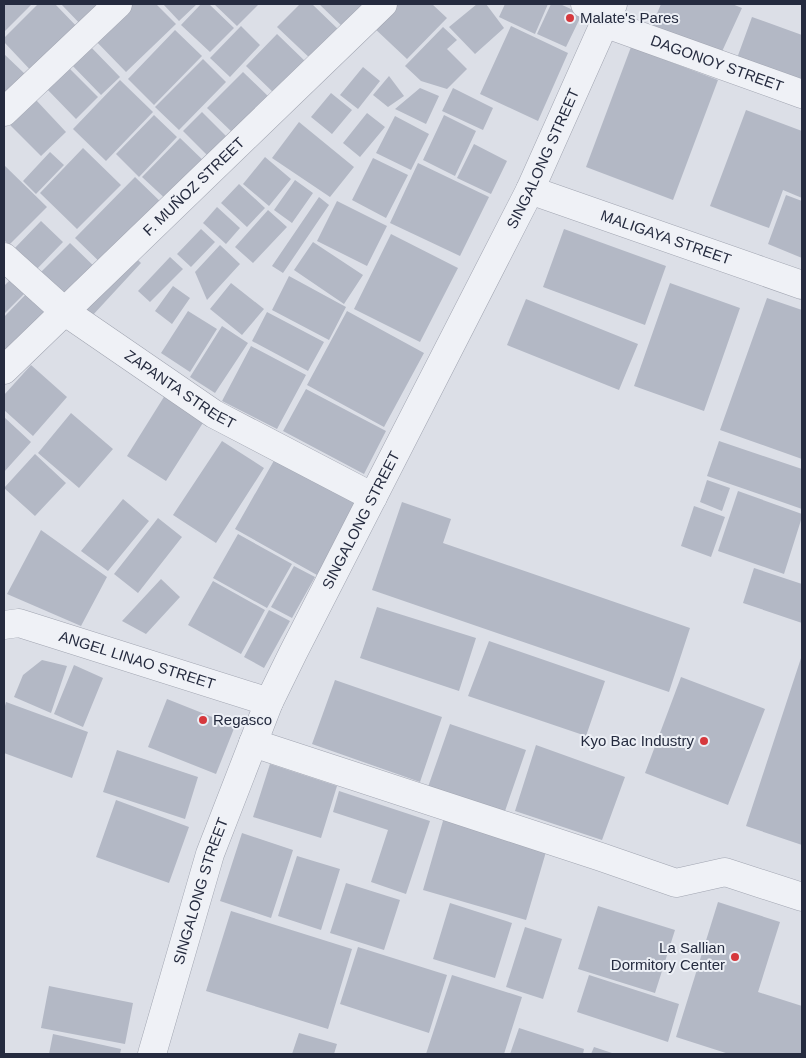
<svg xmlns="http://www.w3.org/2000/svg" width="806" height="1058" font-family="Helvetica,sans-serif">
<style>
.building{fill:#b3b8c5}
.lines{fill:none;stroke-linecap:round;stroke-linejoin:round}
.minor-casing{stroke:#a1a5b1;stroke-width:29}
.minor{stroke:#eff1f6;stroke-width:28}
.poi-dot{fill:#d6383d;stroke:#eceff5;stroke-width:2}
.labels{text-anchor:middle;stroke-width:4;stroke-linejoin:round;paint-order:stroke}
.poi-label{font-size:15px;fill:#252b3f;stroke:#eceff5;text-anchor:start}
.street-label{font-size:15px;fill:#252b3f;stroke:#eceff5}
</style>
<rect width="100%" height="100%" fill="#dcdfe7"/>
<path class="building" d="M4 4H32L4 32Z
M38 4H55L82 32 36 76 4 42V38Z
M61 4H111L85 29Z
M124 4H156L176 24 126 72 91 36Z
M163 4H197L179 21Z
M201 4H209L234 28 210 52 181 25Z
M214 4H257L258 5 237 26Z
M300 4H312L342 33 314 62 277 27Z
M319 4H369L345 29Z
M394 4H432L447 18 407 59 372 26Z
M477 4H486L504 28 475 54 449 27Z
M505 4H548L535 34 499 17Z
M551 4H560L582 14 566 47 537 34Z
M661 4H732L742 8 719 58 651 28Z
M752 17 802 35V86L736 61Z
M241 26 260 45 230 77 210 58Z
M511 26 568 53 538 121 480 94Z
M443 27 457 40 447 49 467 69 447 89 421 81 405 66Z
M175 30 202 56 154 105 128 79Z
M277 34 308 64 277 96 246 66Z
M87 43 120 77 101 95 68 61Z
M631 47 718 80 673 200 586 167Z
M4 54 25 74 4 96Z
M203 59 226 82 179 130 155 107Z
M66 65 98 97 76 119 44 86Z
M363 67 380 81 358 109 340 95Z
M243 72 270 98 234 134 207 108Z
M389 76 404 96 388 107 373 95Z
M120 80 153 112 106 161 73 129Z
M420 88 439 96 426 124 395 109Z
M453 88 493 108 483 130 442 111Z
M331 93 352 110 332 134 311 117Z
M36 100 66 132 41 156 10 125Z
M746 110 802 131V198L783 190 769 228 710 206Z
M202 112 230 140 211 159 183 131Z
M367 113 385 127 360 157 343 143Z
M154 115 177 137 139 177 116 154Z
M444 115 476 131 455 176 423 160Z
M395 116 429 134 411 170 376 153Z
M299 122 354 167 330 197 272 158Z
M180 138 208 165 170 203 142 177Z
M474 144 507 161 491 194 457 178Z
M83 148 121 185 77 229 40 193Z
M50 152 64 165 36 194 23 181Z
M265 157 291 179 269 206 243 184Z
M373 158 408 175 386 218 352 200Z
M418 163 489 197 460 256 390 223Z
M4 165 47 207 9 245 4 240Z
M135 177 166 207 106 268 75 238Z
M295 180 313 193 292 223 274 210Z
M239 184 265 208 247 227 221 203Z
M786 195 802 201V258L768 244Z
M319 197 329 205 283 273 272 266Z
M337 201 387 226 367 266 317 241Z
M217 207 240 228 226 244 203 223Z
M268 210 287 227 253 263 235 247Z
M41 221 63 242 34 272 12 251Z
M201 229 215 242 191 267 177 254Z
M564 229 666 266 645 325 543 287Z
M391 234 458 268 420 342 354 309Z
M313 242 363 275 344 304 294 270Z
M70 243 101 273 68 307 37 276Z
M220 245 240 264 207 300 195 272Z
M130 252 141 263 92 316 73 312Z
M170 257 183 269 150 302 138 291Z
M289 276 346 307 329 340 272 310Z
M12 278 26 292 4 314V286Z
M231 283 264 309 242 335 210 309Z
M670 283 740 308 704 411 634 386Z
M173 286 190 298 172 324 155 311Z
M28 292 53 317 4 366V317Z
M767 298 802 310V459L720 430Z
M526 299 638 344 619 390 507 345Z
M188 311 217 329 190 372 161 353Z
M347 311 424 353 384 427 307 385Z
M267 312 324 342 308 371 252 341Z
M222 326 248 343 215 393 190 377Z
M251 346 306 375 277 429 222 401Z
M31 365 67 397 33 436 4 410V395Z
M306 389 386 431 364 474 283 431Z
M167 392 206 418 166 481 127 456Z
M71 413 113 449 79 488 38 453Z
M4 417 31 442 4 472Z
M222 441 264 468 216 543 173 515Z
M719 441 802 469V509L707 476Z
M35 454 66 483 35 516 4 488Z
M276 457 358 503 317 575 235 529Z
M707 480 730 488 722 511 700 502Z
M738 491 802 514V517L784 574 718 551Z
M123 499 149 521 108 571 81 551Z
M402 502 451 519 443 543 690 628 669 692 372 590Z
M694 506 725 517 711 557 681 546Z
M158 518 182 537 138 593 114 574Z
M41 530 107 577 81 626 7 594Z
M238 534 292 564 267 608 213 578Z
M294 566 315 577 292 618 271 607Z
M754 568 802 584V623L743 603Z
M161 579 180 597 146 634 122 621Z
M213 581 265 610 241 654 188 625Z
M377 607 476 638 459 691 360 658Z
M269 610 290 621 264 668 244 657Z
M489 641 605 681 586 736 468 696Z
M802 655V845L746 826Z
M42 660 67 666 51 713 14 697 23 675Z
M74 665 103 678 83 727 54 714Z
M681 677 765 709 728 805 645 773Z
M335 680 442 717 420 782 312 744Z
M167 699 235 726 216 774 148 747Z
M6 702 88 732 72 778 4 753V710Z
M450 724 526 750 504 814 428 787Z
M536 745 625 777 602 840 515 811Z
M117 750 198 777 185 819 103 792Z
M270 764 337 786 321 838 253 817Z
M339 791 430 821 406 894 371 882 388 830 333 812Z
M116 800 189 827 169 883 96 857Z
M445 814 548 845 526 920 423 890Z
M242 833 293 850 271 918 220 901Z
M297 856 340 869 321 930 278 916Z
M346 883 400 900 384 950 330 933Z
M718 902 780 922 758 992 802 1006V1054H729L676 1037Z
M450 903 512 923 495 978 433 959Z
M598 906 675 930 655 993 578 969Z
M231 911 352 949 328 1029 206 991Z
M525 927 562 939 543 999 506 987Z
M358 947 447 975 429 1033 340 1004Z
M452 975 522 997 504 1054H426Z
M589 975 679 1004 668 1042 577 1012Z
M49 986 133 1003 125 1044 41 1028Z
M519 1028 584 1049 583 1054H510Z
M299 1033 337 1044 334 1054H292Z
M53 1034 121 1049 120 1054H49Z
M594 1047 615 1054H591Z"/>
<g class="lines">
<g class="minor-casing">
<g id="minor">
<path d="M585 4 608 14"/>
<path id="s1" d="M604 23 802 94"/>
<path d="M4 112 118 4"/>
<path id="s2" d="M530 190 802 285"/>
<path id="s3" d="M4 257 64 311 214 414 373 497"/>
<path id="s4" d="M4 370 383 4"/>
<path id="s5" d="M4 625 19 623 269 702"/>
<path d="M253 743 601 857 676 883 725 872 802 897"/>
<path id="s6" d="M152 1054 210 854 269 702 293 653 530 190 613 4"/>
</g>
</g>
<use href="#minor" class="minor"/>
</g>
<g class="poi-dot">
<circle cx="570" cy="18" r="5"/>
<circle cx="203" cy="720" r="5"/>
<circle cx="704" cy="741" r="5"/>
<circle cx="735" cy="957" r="5"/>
</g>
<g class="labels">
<g class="poi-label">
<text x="580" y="23">Malate's Pares</text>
<text x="213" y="725">Regasco</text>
<text x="694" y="746" text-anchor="end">Kyo Bac Industry</text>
<text x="725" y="953" text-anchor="end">La Sallian<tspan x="725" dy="17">Dormitory Center</tspan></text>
</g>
<g class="street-label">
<text dy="5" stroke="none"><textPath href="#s1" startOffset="120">DAGONOY STREET</textPath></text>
<text dy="5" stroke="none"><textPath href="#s6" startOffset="980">SINGALONG STREET</textPath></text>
<text dy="5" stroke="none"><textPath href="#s4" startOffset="264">F. MUÑOZ STREET</textPath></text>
<text dy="5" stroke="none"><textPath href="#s2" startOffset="144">MALIGAYA STREET</textPath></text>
<text dy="5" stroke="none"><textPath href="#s3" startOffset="221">ZAPANTA STREET</textPath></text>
<text dy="5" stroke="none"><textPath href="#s6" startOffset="575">SINGALONG STREET</textPath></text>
<text dy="5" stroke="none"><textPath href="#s5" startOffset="139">ANGEL LINAO STREET</textPath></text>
<text dy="5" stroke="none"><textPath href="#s6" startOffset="170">SINGALONG STREET</textPath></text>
</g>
</g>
<rect width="806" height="1058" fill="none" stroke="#252b3f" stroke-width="10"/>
</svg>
